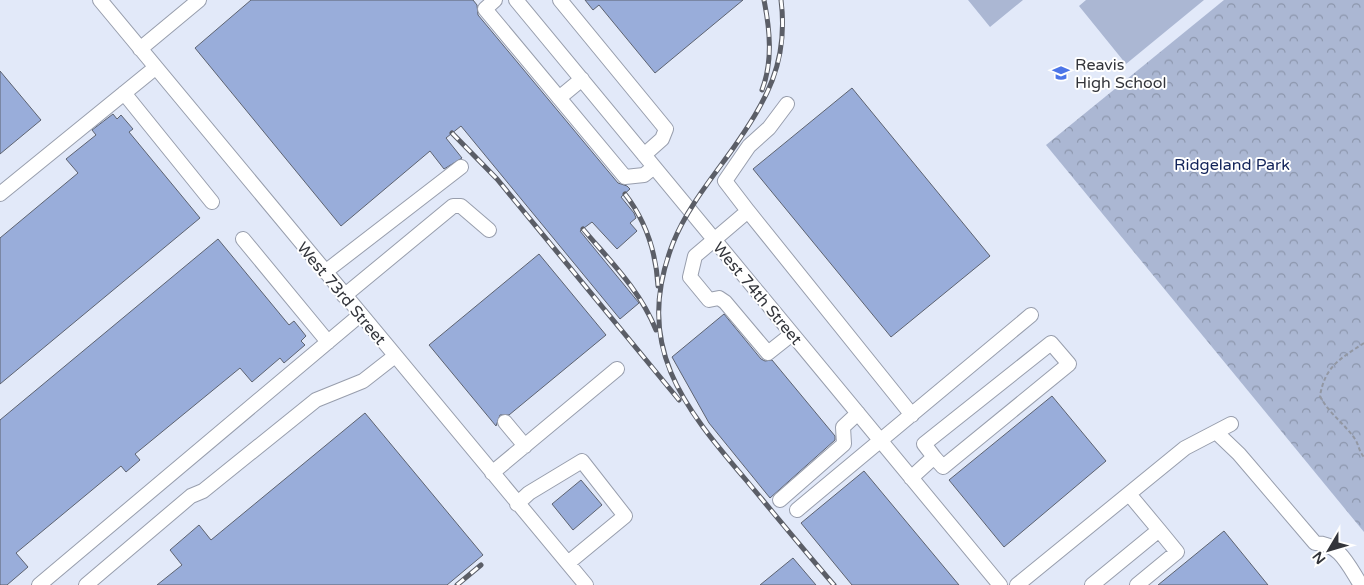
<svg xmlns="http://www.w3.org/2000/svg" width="1364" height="585" font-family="'Varela Round',sans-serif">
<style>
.green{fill:#abb7d3}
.forest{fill:url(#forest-crowns)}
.building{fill:#99adda;stroke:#5d6371}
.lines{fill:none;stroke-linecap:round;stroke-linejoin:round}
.minor-casing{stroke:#989ead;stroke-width:16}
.path{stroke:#9297a3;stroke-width:2;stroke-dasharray:4 2.5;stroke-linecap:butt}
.minor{stroke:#fff;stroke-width:14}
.rail-casing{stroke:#5b5e67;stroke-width:5}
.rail{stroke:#fff;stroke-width:3;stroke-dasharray:9;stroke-linecap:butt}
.labels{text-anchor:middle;stroke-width:4;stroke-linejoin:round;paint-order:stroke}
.poi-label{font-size:16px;fill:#33353b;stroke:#fff;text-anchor:start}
.park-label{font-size:16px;fill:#13245a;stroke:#fff}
.street-label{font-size:16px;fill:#33353b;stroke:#fff}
</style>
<defs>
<pattern id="forest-crowns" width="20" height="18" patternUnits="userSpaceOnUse" patternTransform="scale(1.25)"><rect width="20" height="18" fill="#abb7d3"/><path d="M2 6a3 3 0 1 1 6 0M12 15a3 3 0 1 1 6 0" fill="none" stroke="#8c96ac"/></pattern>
</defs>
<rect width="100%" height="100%" fill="#e2e9f9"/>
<path class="green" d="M968 0H1023L990 27Z
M1086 0H1204L1126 64 1079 6Z"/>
<path class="forest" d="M1224 0H1364V532L1046 145Z"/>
<path class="building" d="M251 0H473L477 5 478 15 618 183 627 186 630 189 621 197 634 213 636 218 630 223 637 231 617 249 592 222 580 231 639 303 620 319 461 126 446 138 462 158 444 169 430 151 341 226 195 48Z
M585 0H743L655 73 599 5 593 10Z
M0 71 41 120 0 154Z
M852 88 990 256 891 337 753 169Z
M113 114 117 119 121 115 133 129 129 132 200 218 0 384V238L78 173 66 159 96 135 92 130Z
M218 239 289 325 294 321 306 336 301 341 305 345 284 363 280 358 252 382 240 368 135 454 140 460 126 472 121 466 16 553 28 567 7 585H0V420Z
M539 254 606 335 509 415H500L496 426 429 345Z
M724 314 761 359 765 361 772 360 835 436V440L770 498 709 423 672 357Z
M1052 396 1106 461 1004 547 949 480Z
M365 413 483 555 447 585H157L182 565 170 550 199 525 211 540Z
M864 471 959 585H852L801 523Z
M581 480 602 505 573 530 552 504Z
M1224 531 1268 585H1158Z
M793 558 816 585H760Z"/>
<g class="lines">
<g class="minor-casing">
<path id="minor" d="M100 0 586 585
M495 0 485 9 625 177 644 175 654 167
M516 0 1000 585
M560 0 666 129 662 139 644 155
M140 49 199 0
M124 93 212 202
M559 98 582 79
M0 194 155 68
M748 211 725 181 749 146 769 128 787 104
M243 239 328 342
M325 272 461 167
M344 296 453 206H461L489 230
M792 334 768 353 725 302 719 298 709 300 690 277 695 256 748 211 912 415
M505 422 525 446
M1216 432 1239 454 1315 543C1340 543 1349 567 1361 585
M492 473 617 369
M911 478 934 457 924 444 1051 343 1069 364 943 467 934 457
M780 500 844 444 843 427 858 413
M517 504 529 493 582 461 625 516 568 563
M797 510 1031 315
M39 585 360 315
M86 585 191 496 203 491 316 400 363 381 395 356
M1017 585 1185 448 1231 424
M1092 585 1159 530 1129 494
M1137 585 1177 552 1159 530"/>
</g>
<path class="path" d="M1364 343C1340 359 1325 366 1320 396 1329 414 1345 424 1355 439 1359 445 1359 452 1364 457"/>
<use href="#minor" class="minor"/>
<g class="rail-casing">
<path id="rail" d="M781 0C789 63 766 101 732 150 711 179 686 210 673 243 633 346 683 406 746 480 775 515 804 550 834 585
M762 90C773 61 770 30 764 0
M452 133 497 179 679 400
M625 194C646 221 656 252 658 286
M583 229C610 261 640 290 656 330
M457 585 481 565"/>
</g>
<use href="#rail" class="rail"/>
</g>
<defs>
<g id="school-bare" transform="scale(1.35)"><path d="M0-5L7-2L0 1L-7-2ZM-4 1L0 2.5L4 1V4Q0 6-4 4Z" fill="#4c75e8" stroke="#fff" stroke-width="2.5" paint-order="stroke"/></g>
</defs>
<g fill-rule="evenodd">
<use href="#school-bare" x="1061" y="73"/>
</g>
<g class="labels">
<g class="poi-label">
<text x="1075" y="70">Reavis<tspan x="1075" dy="18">High School</tspan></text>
</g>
<g class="park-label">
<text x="1232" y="170">Ridgeland Park</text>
</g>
<g class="street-label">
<text transform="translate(342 293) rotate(50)" y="6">West 73rd Street</text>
<text transform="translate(758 293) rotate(50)" y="6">West 74th Street</text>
</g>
</g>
<g transform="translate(1329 550) rotate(232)" stroke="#ffffff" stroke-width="4" paint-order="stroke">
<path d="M0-4L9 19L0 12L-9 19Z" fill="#33353b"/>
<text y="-8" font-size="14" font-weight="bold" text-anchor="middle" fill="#33353b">N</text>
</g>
</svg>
